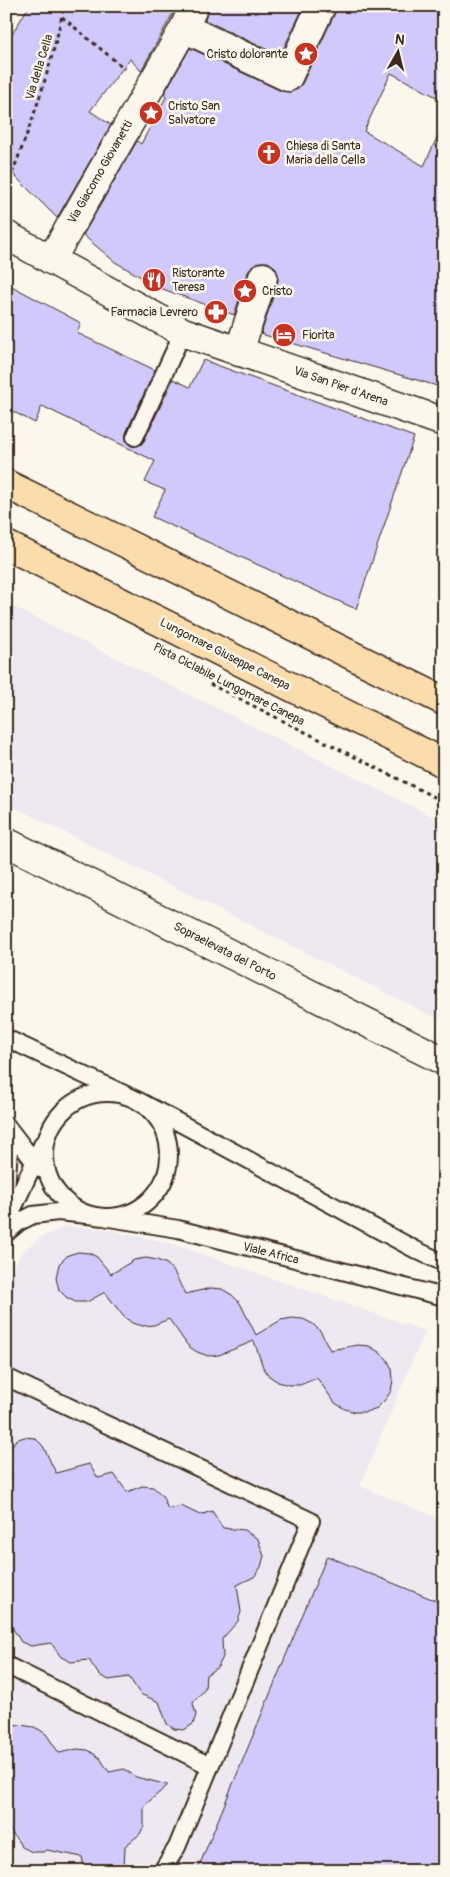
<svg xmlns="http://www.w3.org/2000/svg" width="450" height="1877" font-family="Pangolin,sans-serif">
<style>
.built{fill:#eee9f0}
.building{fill:#d1c8fb;stroke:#3b2a1e}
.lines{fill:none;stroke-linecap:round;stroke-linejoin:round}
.lane-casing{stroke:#3b2a1e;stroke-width:20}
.street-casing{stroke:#3b2a1e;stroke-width:31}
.secondary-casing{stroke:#3b2a1e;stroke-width:31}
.highway-casing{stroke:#3b2a1e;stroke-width:31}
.path{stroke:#3b2a1e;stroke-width:3;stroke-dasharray:4 4;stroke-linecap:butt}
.lane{stroke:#fbf7ec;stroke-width:16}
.street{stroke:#fbf7ec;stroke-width:28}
.secondary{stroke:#fbf7ec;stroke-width:28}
.highway{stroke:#fbddab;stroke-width:28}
.labels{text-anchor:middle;stroke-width:5;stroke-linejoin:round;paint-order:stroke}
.poi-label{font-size:12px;fill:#3b2a1e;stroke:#fbf7ec;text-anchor:start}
.street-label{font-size:12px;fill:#3b2a1e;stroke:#fbf7ec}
</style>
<rect width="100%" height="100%" fill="#fbf7ec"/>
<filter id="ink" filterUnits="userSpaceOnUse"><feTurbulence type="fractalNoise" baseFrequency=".02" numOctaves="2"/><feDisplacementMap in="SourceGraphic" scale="10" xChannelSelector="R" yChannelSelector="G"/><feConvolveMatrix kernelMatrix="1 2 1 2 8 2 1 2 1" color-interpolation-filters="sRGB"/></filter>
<g filter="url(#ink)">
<path class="built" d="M6 603 444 822V1022L6 803Z
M66 1226 105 1229 170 1243 425 1331 360 1486 444 1520V1871H6V1280L21 1253 41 1237Z"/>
<path class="building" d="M29 6H177L141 71 130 59 90 111 111 125 57 218 6 167V44Z
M209 6H304L280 56 205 20Z
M336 6H444V101L391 73 364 131 424 166 444 122V388L261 334 278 281V274L275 267 268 262H259L253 265 248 272 234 315 160 288 115 262 83 235 137 141 141 144 166 97 164 94 190 48 281 91 290 92 297 89 302 84 335 13Z
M6 283 81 323 77 333 155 370 126 433 127 442 131 446 140 445 144 441 173 379 190 387 203 360 414 437 356 609 152 517 165 490 145 482 155 461 42 406 35 423 6 408Z
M78 1252 89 1253 97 1257 111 1274 134 1260 146 1258 157 1260 167 1264 174 1272 185 1294 211 1288 222 1289 232 1295 240 1303 256 1335 281 1320 292 1318 303 1319 313 1324 321 1332 330 1350 358 1345 369 1346 379 1352 387 1359 392 1369 393 1380 391 1391 385 1400 377 1408 366 1412H355L345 1409 335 1403 317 1378 300 1385H289L278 1382 269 1376 263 1367 254 1341 219 1355 208 1356 197 1352 188 1346 169 1319 154 1325 143 1326 132 1323 123 1316 105 1292 87 1302H75L66 1297 59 1290 56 1278 59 1264 68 1255Z
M24 1437 35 1438 43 1446 56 1473 89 1464 98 1478 114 1474 127 1492 142 1486 153 1487 162 1495 168 1509 181 1506 200 1515 212 1511 223 1528 244 1530 258 1539 264 1556 261 1567 254 1577 237 1585 241 1612 238 1621 222 1639 223 1657 218 1667 206 1675 205 1689 193 1703 196 1715 193 1724 184 1730 174 1729 167 1724 159 1702 140 1694 129 1677 109 1680 99 1675 89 1660 71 1662 61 1657 51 1643 31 1646 21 1642 6 1617V1483L12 1480 8 1455 10 1448 16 1440Z
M327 1556 444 1604V1871H197Z
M6 1723 34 1727 40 1730 46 1734 59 1753 77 1749 88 1750 100 1758 109 1772 124 1769 136 1777 168 1785 144 1806V1826L140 1834 125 1846 124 1871H85L82 1857 47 1850 43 1852H32L22 1847 6 1824Z"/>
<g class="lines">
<g class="lane-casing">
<path id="lane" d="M135 437 183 332
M6 1038 139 1101 416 1250 444 1263
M45 1155a62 62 0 1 1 124 0a62 62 0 1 1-124 0Z
M6 1125 40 1169
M6 1190 9 1150 7 1126
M6 1224 43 1143
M6 1233 19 1222 33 1215 58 1212 97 1216 178 1229 444 1297
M6 1377 311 1521 177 1847 162 1871
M6 1665 210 1766"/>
</g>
<g class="street-casing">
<path id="street" d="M184 28 288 77 321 6
M51 260 184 28 194 6
M239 352 263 277
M6 842 444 1061"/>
</g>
<g class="secondary-casing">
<path id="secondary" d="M6 235 183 332 444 422"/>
</g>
<g class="highway-casing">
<path id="highway" d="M6 484 444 701
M6 545 444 763"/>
</g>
<path class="path" d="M62 17 125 69
M6 188C30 130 51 68 64 6
M210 684 444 802"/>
<use href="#lane" class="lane"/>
<use href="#street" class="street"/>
<use href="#secondary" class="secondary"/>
<use href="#highway" class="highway"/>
</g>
</g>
<defs>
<g id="sight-disc" transform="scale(1.25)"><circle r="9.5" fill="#c8321e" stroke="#fbf7ec"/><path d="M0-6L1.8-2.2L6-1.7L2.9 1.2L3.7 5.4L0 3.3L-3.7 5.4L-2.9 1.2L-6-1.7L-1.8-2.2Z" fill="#fff"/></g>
<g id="church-disc" transform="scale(1.25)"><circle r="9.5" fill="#c8321e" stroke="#fbf7ec"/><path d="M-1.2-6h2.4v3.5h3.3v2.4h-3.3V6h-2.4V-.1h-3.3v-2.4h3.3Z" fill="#fff"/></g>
<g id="restaurant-disc" transform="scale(1.25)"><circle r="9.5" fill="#c8321e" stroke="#fbf7ec"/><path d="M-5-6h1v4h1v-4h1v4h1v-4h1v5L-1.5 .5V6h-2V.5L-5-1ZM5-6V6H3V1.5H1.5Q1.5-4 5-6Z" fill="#fff"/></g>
<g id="pharmacy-disc" transform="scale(1.25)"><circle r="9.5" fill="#c8321e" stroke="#fbf7ec"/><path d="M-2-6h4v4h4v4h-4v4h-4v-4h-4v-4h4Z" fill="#fff"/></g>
<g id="hotel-disc" transform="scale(1.25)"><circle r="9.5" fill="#c8321e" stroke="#fbf7ec"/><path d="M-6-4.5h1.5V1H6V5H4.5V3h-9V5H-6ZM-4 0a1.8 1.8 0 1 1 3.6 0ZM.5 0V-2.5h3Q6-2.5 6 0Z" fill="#fff"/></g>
</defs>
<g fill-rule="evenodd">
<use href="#sight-disc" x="306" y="54"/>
<use href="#sight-disc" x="151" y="113"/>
<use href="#church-disc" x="269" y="153"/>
<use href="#restaurant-disc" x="154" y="280"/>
<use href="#sight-disc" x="245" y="291"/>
<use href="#pharmacy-disc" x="216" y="312"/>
<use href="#hotel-disc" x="284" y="335"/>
</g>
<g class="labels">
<g class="poi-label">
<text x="288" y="58" text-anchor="end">Cristo dolorante</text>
<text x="168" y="110">Cristo San<tspan x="168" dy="14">Salvatore</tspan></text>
<text x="286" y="150">Chiesa di Santa<tspan x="286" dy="14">Maria della Cella</tspan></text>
<text x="172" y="277">Ristorante<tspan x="172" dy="14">Teresa</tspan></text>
<text x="262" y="295">Cristo</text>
<text x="198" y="316" text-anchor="end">Farmacia Levrero</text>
<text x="302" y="339">Fiorita</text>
</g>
<g class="street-label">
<text transform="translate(39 67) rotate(-73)" y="4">Via della Cella</text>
<text transform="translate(100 172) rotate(-60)" y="4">Via Giacomo Giovanetti</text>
<text transform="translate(341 386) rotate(19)" y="4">Via San Pier d'Arena</text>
<text transform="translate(225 654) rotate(27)" y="4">Lungomare Giuseppe Canepa</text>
<text transform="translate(229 684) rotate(27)" y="4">Pista Ciclabile Lungomare Canepa</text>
<text transform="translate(225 951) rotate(27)" y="4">Sopraelevata del Porto</text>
<text transform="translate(271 1253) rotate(14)" y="4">Viale Africa</text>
</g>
</g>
<rect width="450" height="1877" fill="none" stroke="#fbf7ec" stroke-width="25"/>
<rect x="12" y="12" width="425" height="1852" fill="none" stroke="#3b2a1e" stroke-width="2" filter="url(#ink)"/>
<g transform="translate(398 52) rotate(8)" stroke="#fbf7ec" stroke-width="4" paint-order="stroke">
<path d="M0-4L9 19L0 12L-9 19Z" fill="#3b2a1e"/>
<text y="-8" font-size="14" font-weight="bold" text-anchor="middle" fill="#3b2a1e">N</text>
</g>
</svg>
